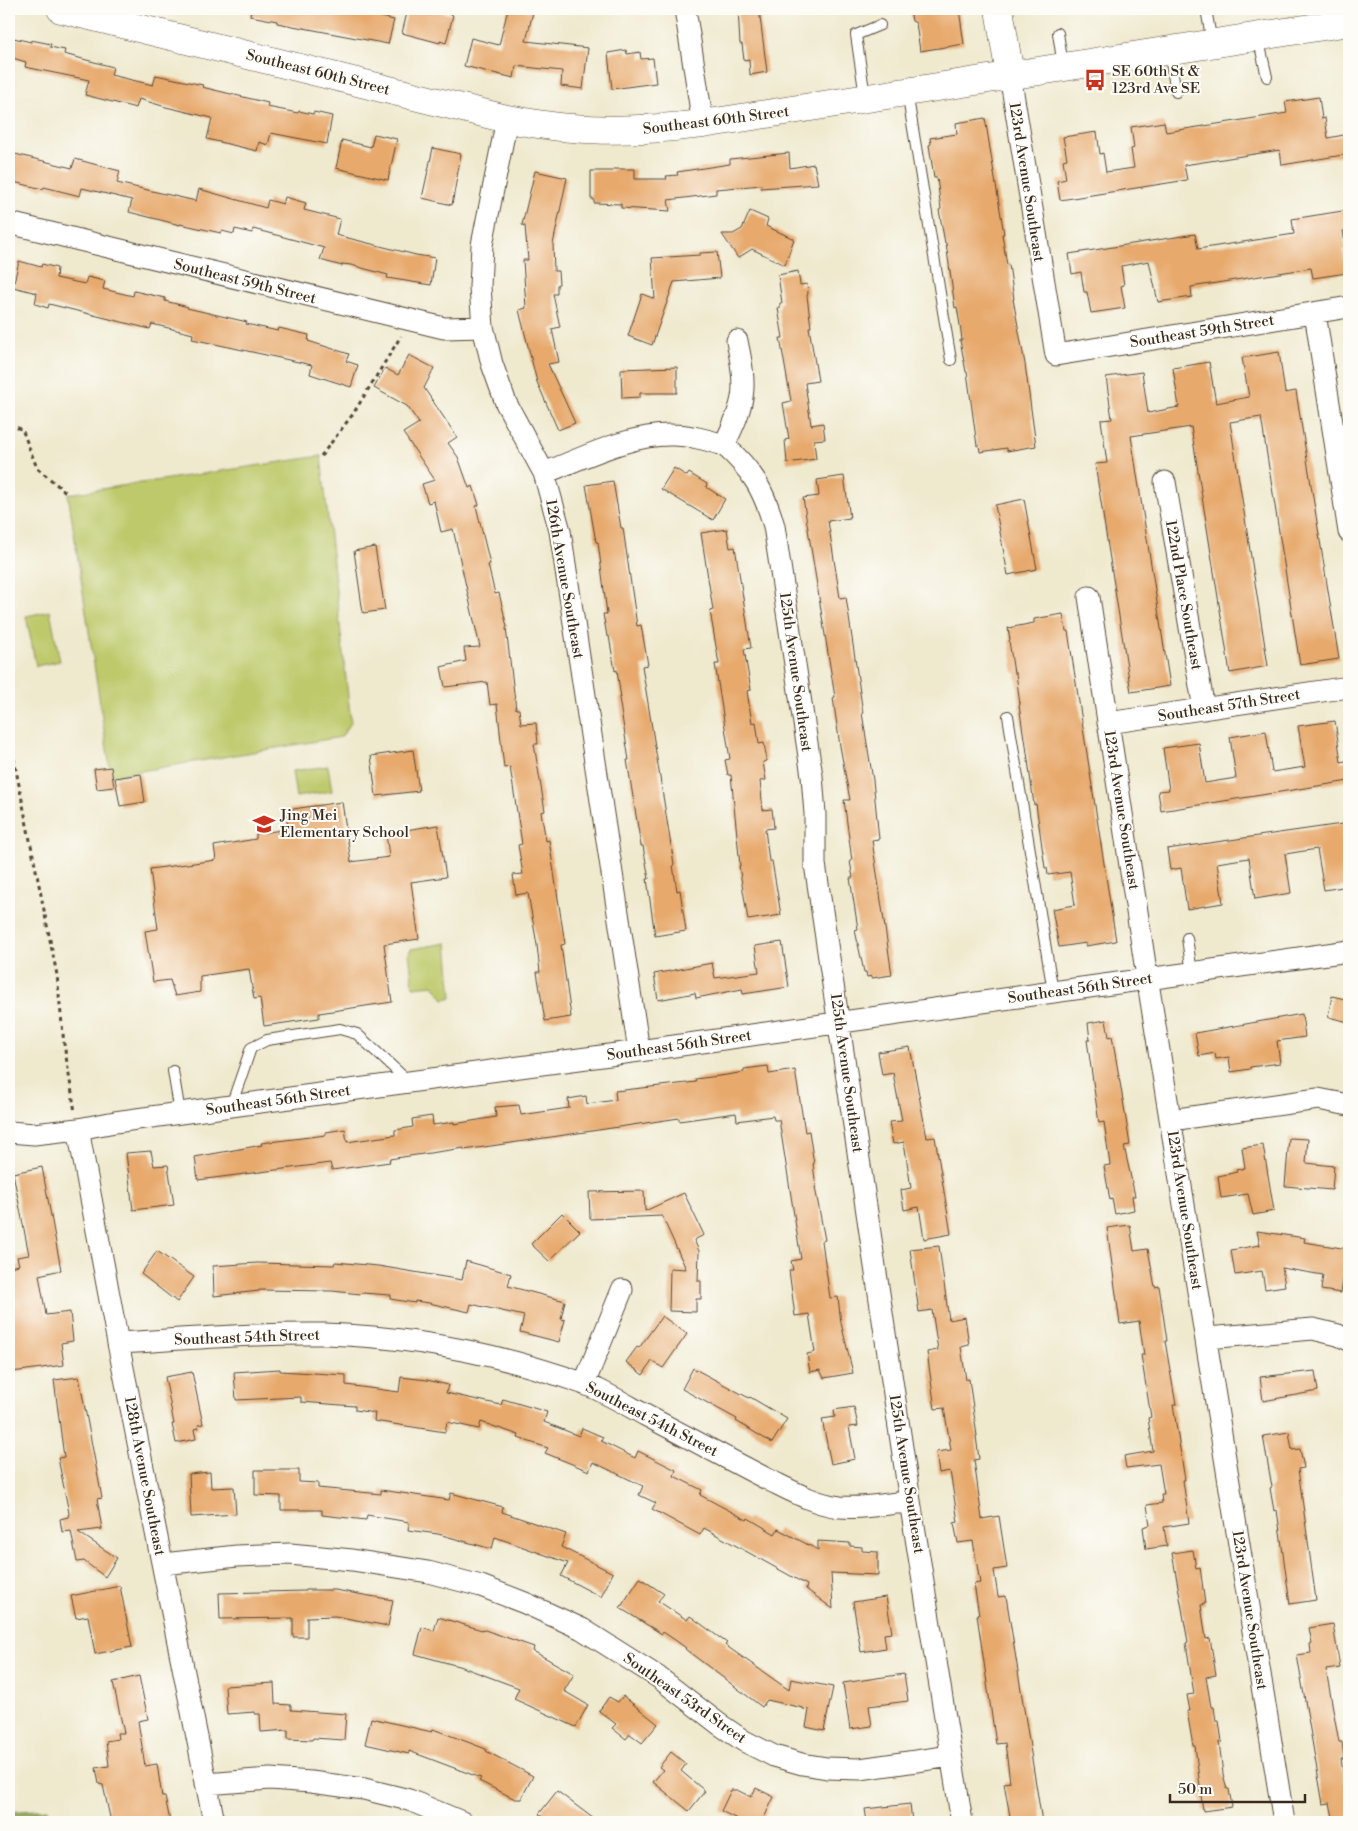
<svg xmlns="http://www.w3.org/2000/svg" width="1358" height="1831" font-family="'Libre Bodoni',serif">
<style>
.green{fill:#bdc96a;stroke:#7c7a44}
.forest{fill:#96ad5e;stroke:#686c3e}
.building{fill:#e7a96c}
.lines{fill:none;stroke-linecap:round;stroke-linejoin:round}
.lane-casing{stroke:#564738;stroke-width:12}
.street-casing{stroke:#564738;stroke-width:23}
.secondary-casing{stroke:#564738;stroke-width:29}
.path{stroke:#564738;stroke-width:3;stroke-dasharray:4 4;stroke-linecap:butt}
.lane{stroke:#fff;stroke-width:10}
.street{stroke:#fff;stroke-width:21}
.secondary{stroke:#fff;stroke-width:28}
.labels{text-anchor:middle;stroke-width:4;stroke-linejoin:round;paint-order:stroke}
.poi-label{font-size:15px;fill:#3b2a1e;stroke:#fdfcf7;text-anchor:start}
.street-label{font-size:15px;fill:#3b2a1e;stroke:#fdfcf7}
</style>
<rect width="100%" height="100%" fill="#fdfcf7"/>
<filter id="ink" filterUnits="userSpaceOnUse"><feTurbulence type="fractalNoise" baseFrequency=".02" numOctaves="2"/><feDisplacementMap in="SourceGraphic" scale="10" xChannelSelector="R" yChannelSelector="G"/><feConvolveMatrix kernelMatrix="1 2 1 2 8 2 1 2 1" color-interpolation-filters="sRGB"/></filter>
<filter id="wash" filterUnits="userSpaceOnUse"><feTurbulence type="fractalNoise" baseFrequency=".0096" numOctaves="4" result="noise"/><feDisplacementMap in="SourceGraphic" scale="20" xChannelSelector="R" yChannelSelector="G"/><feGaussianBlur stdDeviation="1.12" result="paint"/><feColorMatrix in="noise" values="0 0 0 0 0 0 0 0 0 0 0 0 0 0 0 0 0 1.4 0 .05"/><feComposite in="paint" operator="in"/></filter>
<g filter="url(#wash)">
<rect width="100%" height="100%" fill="#efe9ce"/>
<path class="green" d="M321 456 351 723 341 737 111 776 68 494Z
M50 611 60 661 36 666 26 616Z
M328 766 332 791 296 797 292 771Z
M447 943 452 997 444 999 433 985 413 987 409 953 411 949Z"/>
<path class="forest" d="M48 1809 51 1822H9V1812Z"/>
<g id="blocks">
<path class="building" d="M251 9H348L394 20 388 44 277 23V21L250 16Z
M408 9H431L453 15 446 43 440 41V43L402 33Z
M508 9H522L533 12 526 41 588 48 583 89 561 86 562 71 516 66 514 78 464 66 471 38 499 45Z
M738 9H759L767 72 750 75 749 59 744 60 742 44H740Z
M910 9H959L964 44 920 51 916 23 912 21Z
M9 37 31 42V40L51 44 50 47 65 50 64 54 113 67 111 75 153 85 156 75 203 85 202 87 268 103 267 107 298 113 299 111 313 114 314 112 332 116 327 144 271 133 268 145 259 142 257 151 207 139 212 118 166 107 139 99 136 108 85 95 89 80 25 67 26 62 9 57Z
M626 50 627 54 640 52 641 59 653 58 656 83 612 89 608 53Z
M1319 97 1322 119 1325 118 1328 138 1349 134V154L1282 165 1280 150 1184 165 1187 180 1060 200 1057 181 1066 179 1063 160 1067 159 1063 137 1097 132 1100 154 1103 153 1106 172 1134 168 1131 149 1134 148 1131 127 1164 122 1166 132 1287 113 1285 102Z
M985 118 1004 234H1002L1007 265H1009L1014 299H1013L1025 364 1036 446 1007 451V448L980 452 979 445 977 446 967 372H966L960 340H962L960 325 957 307 955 308 946 243H945L939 210 941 209 937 178H934L929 145 931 144 930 138 957 134 956 123Z
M374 134 397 139 388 180 336 168 342 140 371 147Z
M433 148 461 154 452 205 422 198Z
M11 153 72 168 75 159 120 171 117 183 196 201 199 189 266 208 268 200 283 204 285 197 306 203 304 210 340 219 336 235 416 255 435 258 431 285 387 278 388 275 351 265 342 264V266L320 260 324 248 280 236 253 229 252 233 235 229 234 234 222 231 221 233 180 224V225L129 212 132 200 82 188 80 196 44 187 43 189 9 181V162Z
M789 153 790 168 814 164 818 184 761 188 762 185 716 189V194L668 200 670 211 621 208V204L594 203V199H591V171H613V169H635V179H667L666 176 678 175 677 172 730 164V159Z
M535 171 567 178 553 244 554 271H558L559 284 557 285V294H553L560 327 552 329 559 362 548 364 575 423 558 430 537 382 519 310 526 308 523 260H528L525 226 522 225Z
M1349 210V230L1343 231 1346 250H1343L1347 273 1313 278 1311 268 1191 287 1192 297 1158 302 1149 261 1121 266 1124 285 1121 286 1125 308 1091 313 1087 292H1084L1081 272 1072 274 1069 254 1195 234 1198 249 1294 234 1292 219Z
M750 211 768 219 766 226 794 239 785 265 752 249 738 258 722 234H733L742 229Z
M717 252 720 278 674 282 652 345 628 336 642 294 655 299 652 258 700 255V253Z
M19 261 41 267 42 264 57 268 56 278 85 284 87 277 105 281 103 289 133 296 134 291 165 298V301L188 307 187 308 247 322 246 324 278 331 279 328 309 335 308 341 349 354 346 361 358 365 351 387 310 374 312 365 192 339 193 334 152 324 150 329 49 304 48 308 35 304 37 293 13 287Z
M798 271 800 285 807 284 808 293 807 296 811 327H809L818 381 805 383 811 425 823 423 825 439 814 440 816 459 787 463 785 440 789 439 783 403 791 401 780 338H783L778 308H780V303H782L778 275Z
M1279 352 1285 393 1296 391 1339 659 1300 665 1261 417 1230 422 1268 666 1230 673 1191 427 1131 436 1170 686 1131 692 1095 464 1107 463 1101 420 1112 419 1106 377 1142 372 1148 413 1179 407 1173 368 1209 362 1216 403 1249 397 1242 358Z
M409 355 434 368 424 388 457 437 448 443 458 457 469 488 473 486 479 505 476 506 490 564 488 565 495 594 499 593 507 627 506 628 516 709H519L521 724 536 723 538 744H534L545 811 541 812 546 841 549 840 565 944 561 945 571 1017 545 1021 537 972H540L537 945 528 893 516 895 513 875 523 874 518 845 522 844 510 767 504 768 497 704 490 705 487 682 445 687 441 667 466 661 464 648 480 647 453 529 441 532 434 501 428 503 422 484 435 480 403 433 419 423 407 406 374 388 385 368 398 375Z
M677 367V393H640V397L622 398 621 369Z
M674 468 687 476 689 473 707 484 706 487 725 499 713 520 661 489Z
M844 476 850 518 828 521 840 598 846 597 863 713H862L873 780 879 839 872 840 892 975 872 978V976L867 977 866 972H864L855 930 858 929 850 878H853L850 861H852L844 800H850L840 746 833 698 835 697 803 498 819 496 817 480Z
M613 481 621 528H623L637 626 641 625 648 665 642 666 674 864 673 865 677 891 680 890 686 931 655 936 647 879H649L643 846H641L627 760H629L619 698H621L617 670 615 671 609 636H607L603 614H607L598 542H596L586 485Z
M1024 499 1037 569 1008 575 995 505Z
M727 529 730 548 735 547 751 648 744 649 751 690 747 691 752 723 756 722 759 744 764 743 767 761 763 762 766 780 760 781 763 810 772 809 774 828 765 829 769 861H772L781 915 748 920 739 866H740L731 775H728L725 760 730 759 715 664H719L710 611 713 610 701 533Z
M375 547 385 610 363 613 354 551Z
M1063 614 1066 631H1068L1116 941 1086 946V943L1059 947 1052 909 1075 905 1070 872 1048 875 1047 868H1045L1036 804 1034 805 1025 738 1024 739 1019 705H1020L1016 673H1014L1009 641 1010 640 1008 628 1034 623V619Z
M1335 721 1341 762 1349 760V781L1161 811 1158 791 1169 790 1163 748 1199 743 1205 783 1236 778 1230 737 1266 731 1272 772 1305 767 1298 726Z
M413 750 419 791 376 796 371 756Z
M111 767 114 787 97 789 94 769Z
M141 774 145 802 120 806 115 778Z
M342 802 351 862 389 857 386 833 438 825 446 877 411 882 419 939 384 944 392 1002 319 1013V1018L264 1026 260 998 254 999 249 969 200 976V992L175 996 170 980 153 982 145 931 158 929 150 869 216 860 214 846 256 839V834L288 829 286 810Z
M1349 823V886L1324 890 1317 849 1285 854 1291 893 1255 899 1249 858 1217 863 1223 903 1187 909 1181 868 1170 870 1167 849Z
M782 942 789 987 743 994 742 989 696 998 695 993 658 1000 654 974 712 963 715 978 759 972 755 946Z
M1332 996 1349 1000V1022L1328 1017Z
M1302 1014 1305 1037 1277 1041 1280 1063 1250 1067V1069L1231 1072 1229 1057 1216 1059 1215 1053 1199 1056 1195 1033Z
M1106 1020 1109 1037 1112 1036 1123 1100 1130 1145 1124 1146 1135 1196H1132L1134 1210 1115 1214 1112 1199 1110 1200 1104 1166 1110 1165 1104 1122 1099 1123 1087 1040H1090L1088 1023Z
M910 1047 927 1138 935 1137 951 1234 924 1239 919 1207 904 1210 901 1190 911 1188 904 1142 893 1144 889 1122 902 1121 893 1073 882 1075 878 1052Z
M768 1066 769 1074 795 1070 805 1132 809 1131 814 1164H813L816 1187H815L825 1240 822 1241 830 1298 838 1297 841 1323 853 1373 824 1378 820 1370 810 1372 807 1354 815 1352 809 1314 795 1316 789 1270H793L791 1261 801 1259 779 1120H774L773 1116 737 1121 736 1113 679 1121V1118L464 1150V1148L389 1159 390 1162 332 1170 330 1163 198 1180 195 1157 262 1145 261 1143 326 1135V1132L345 1129 347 1142 395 1135V1130L413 1127 412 1119 432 1116 433 1125 454 1122V1124L496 1117 495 1107 519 1105 521 1115 569 1108 568 1099 586 1096 587 1104 616 1100 615 1091 696 1082 695 1079 727 1075 744 1072V1069Z
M1289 1138 1308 1139 1306 1163 1334 1166 1332 1190 1285 1186Z
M1263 1145 1274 1211 1253 1215 1248 1194 1221 1198 1218 1176 1237 1172 1236 1170 1245 1168 1242 1148Z
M151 1151 154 1166 168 1165 174 1205 133 1210 126 1153Z
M42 1167 61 1270 39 1275 46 1315 70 1312 73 1341 61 1343 64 1365 12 1372 9 1346V1267L19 1265 17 1257 29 1255 13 1173Z
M644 1191 645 1211 684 1193 704 1235 694 1240 699 1251 698 1281H701V1299H696V1312L669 1311 670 1268 686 1269 662 1216 590 1219 589 1192Z
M562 1213 580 1231 549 1261 531 1244Z
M1130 1225 1134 1251 1148 1249 1155 1287 1159 1286 1167 1341H1165L1176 1405H1173L1185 1480H1183L1189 1523 1164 1527 1167 1546 1146 1549 1143 1527 1150 1525 1147 1505 1162 1503 1161 1494H1164L1159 1464 1126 1468 1124 1456 1153 1451 1148 1418 1151 1417 1141 1355H1144L1139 1321 1120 1324 1107 1228Z
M1257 1231 1305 1238 1304 1242 1348 1249 1341 1293 1321 1290 1323 1275 1282 1268 1285 1286 1265 1289 1262 1271 1235 1275 1231 1250 1260 1245Z
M939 1246 949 1320 965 1317 969 1345 961 1347 966 1380 969 1379 977 1436H976L979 1459 974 1460 982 1519 999 1516 1007 1568 994 1570 998 1597 1006 1596 1042 1822H1011L1004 1783 1010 1782 1005 1743 996 1744 977 1615H979L974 1584 980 1583 973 1541 958 1543 954 1523 958 1522 950 1471 939 1473 936 1452 951 1450 944 1408 935 1409 927 1352 938 1350 932 1310 919 1312 910 1249Z
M157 1251 194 1277 177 1302 141 1274Z
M466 1261 511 1274 508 1286 565 1301 561 1319 565 1320 559 1342 520 1332 524 1316 471 1304 469 1312 429 1303 415 1301V1303L390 1299 391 1295 362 1293 361 1294 332 1291 259 1290V1291L214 1296 213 1266 257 1263 334 1265 335 1262 378 1266 462 1280Z
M662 1316 687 1334 663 1368 652 1361 643 1375 626 1362 637 1347 639 1348Z
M693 1368 749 1398 750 1397 787 1419 772 1443 736 1421 737 1419 682 1389Z
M280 1369V1371L346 1375V1385L399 1392 401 1377 427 1380 448 1385 446 1393 501 1405 503 1399 547 1412 544 1422 579 1436 582 1428 603 1437 601 1441 635 1458 638 1451 676 1470 674 1476 702 1490 700 1495 747 1520 748 1518 775 1534 778 1529 818 1550V1541L850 1543V1546L862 1547V1551L878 1552V1575L831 1573 833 1609 806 1589 807 1585 704 1528 700 1535 652 1509 656 1503 639 1495 643 1486 593 1462 589 1471 545 1453 548 1448 518 1438 519 1435 481 1422 479 1429 447 1422 445 1432 374 1421 375 1413 355 1410V1406L301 1402V1397L236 1400 234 1372Z
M1315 1371 1318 1391 1263 1401 1260 1377Z
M192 1372 203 1424 198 1425 199 1428 194 1429 196 1439 176 1443 172 1424H174L165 1377Z
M79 1377 102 1498 97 1499 102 1529 78 1532 117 1558 105 1577 84 1561 77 1562 71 1531 62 1532 60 1519 68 1517 69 1513 58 1458 64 1457 54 1380Z
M854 1407 858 1426 849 1427 855 1459 831 1464 822 1419 835 1417 834 1410Z
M1289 1432 1292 1450 1300 1449 1304 1468 1298 1469 1316 1600 1290 1604 1277 1510 1274 1511 1270 1488 1272 1487 1263 1436Z
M255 1470H299V1482L318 1483V1488L381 1494V1490L449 1500 451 1493 503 1507 502 1512 566 1534 561 1547 613 1573 601 1597 561 1576 568 1563 495 1537 492 1549 438 1534 408 1530 409 1522 367 1515 366 1520 322 1515V1510H281V1496L255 1495Z
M210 1472 211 1488 234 1487 236 1514 191 1517 189 1474Z
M1193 1550 1196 1568 1200 1567 1205 1604 1201 1605 1206 1639 1210 1638 1216 1675 1206 1677 1211 1707H1214L1216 1721H1219L1222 1742H1219L1223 1774 1227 1789H1229L1232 1807 1203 1811 1195 1746H1193L1187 1711H1190L1187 1695 1194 1694 1186 1643 1188 1642 1172 1553Z
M640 1578 664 1594 658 1601 687 1620 690 1616 727 1643 725 1645 789 1690 791 1679 833 1687 824 1731 806 1727 809 1710 803 1709V1708L767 1700 762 1707 685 1649 686 1648 675 1640 663 1632 662 1634 620 1608Z
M120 1586 132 1647 95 1654 88 1616 76 1618 71 1596Z
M306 1590H335L393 1600 388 1626 335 1616 307 1617V1637H293V1618L220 1619 219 1593 306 1591Z
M886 1597 892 1633 884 1634 886 1648 861 1652 853 1602Z
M438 1617 482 1630V1629L534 1647 533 1651 574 1674 564 1691 588 1705 576 1727 514 1699 519 1688 462 1667 415 1654 422 1627 434 1631Z
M1333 1624 1340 1668 1326 1670 1339 1742H1342L1344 1759H1341L1349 1809V1822H1334L1330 1803 1323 1804 1297 1655 1311 1653 1310 1644 1312 1643 1309 1628Z
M904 1674 908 1701 869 1706 872 1726 850 1729 843 1683Z
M139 1676 148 1719 138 1721 145 1766 157 1764 162 1797H165L170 1821 111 1822 103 1785 99 1784 96 1768 109 1766 106 1741 118 1739 117 1733H124L113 1682Z
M274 1683 275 1704 291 1705V1710L346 1714 344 1740 313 1738 312 1740 288 1739V1730L261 1732 260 1714H255V1712L227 1714 225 1686Z
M623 1696 658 1724 642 1743 630 1734 626 1739 612 1728 616 1724 599 1711 609 1697 618 1702Z
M371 1718 432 1732 433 1729 486 1749V1751L533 1776 521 1799H515L479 1781 481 1778 409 1751V1754L365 1744Z
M671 1752 686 1764 681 1771 705 1791 689 1811 653 1782 663 1770 659 1767Z
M756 1788 774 1797 762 1822H743L721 1811 731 1790H737L751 1797Z
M557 1791 598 1822H550L539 1814Z
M910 1804 912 1822H867L865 1809Z"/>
</g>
</g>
<g filter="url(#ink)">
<use href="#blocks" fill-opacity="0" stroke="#564738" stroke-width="1"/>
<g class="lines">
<g class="lane-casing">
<path id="lane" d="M1206 9 1212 43
M1058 33 1063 66
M1258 37 1267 77
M1169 51 1176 92
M907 92 951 360
M865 97 856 35 880 25
M1008 716 1053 992
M1187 938 1192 973
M173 1071 180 1113
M231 1106 251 1048 267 1040 340 1029 357 1034 408 1081"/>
</g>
<g class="street-casing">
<path id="street" d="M685 9 703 124
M1010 75 1056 355 1349 307
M507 119 482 245 480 287 483 327 492 364 506 403 544 473 560 531 639 1051
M9 223 444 328 483 327
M1315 313 1349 532
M737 341C747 388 746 401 724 445 752 470 764 490 774 526L812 776 815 814V864L910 1501 962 1822
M544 473C583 458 630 434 672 435 690 435 707 440 724 445
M1165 482 1204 709
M1089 597 1145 964 1284 1822
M1108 723 1349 687
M1171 1120 1318 1099 1349 1105
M78 1129 118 1343 214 1822
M9 1132 34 1134 78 1129 115 1122 231 1106 639 1051 1053 992 1349 951
M1207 1338 1313 1329 1338 1335 1349 1340
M118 1343C187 1339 257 1333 326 1334 413 1337 500 1354 582 1383 604 1391 625 1404 645 1415 686 1436 726 1458 767 1479 790 1490 814 1504 840 1507 863 1509 887 1504 910 1501
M584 1384 622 1290
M163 1564 237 1556 290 1554 352 1560 428 1572 481 1586 525 1603 582 1629 658 1677 719 1724 744 1741 774 1756 802 1764 827 1768 860 1769 951 1756
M206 1784 270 1779 311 1782 364 1789 409 1800 462 1822"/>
</g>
<g class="secondary-casing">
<path id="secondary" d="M61 9 507 119C528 122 550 127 572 128 616 132 660 129 703 124L1349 22
M999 9 1010 75"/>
</g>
<path class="path" d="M9 426 22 429 37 468 68 494
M321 456 353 414 401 336
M9 735 57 975 64 1044 75 1112"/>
<use href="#lane" class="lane"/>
<use href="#street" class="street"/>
<use href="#secondary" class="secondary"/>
</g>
</g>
<defs>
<g id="bus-bare" transform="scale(1.725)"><path d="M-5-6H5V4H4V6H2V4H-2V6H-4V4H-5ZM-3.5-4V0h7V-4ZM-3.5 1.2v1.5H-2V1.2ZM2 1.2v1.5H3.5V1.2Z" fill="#c8321e" stroke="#fdfcf7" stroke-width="2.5" paint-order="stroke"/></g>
<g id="school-bare" transform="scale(1.725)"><path d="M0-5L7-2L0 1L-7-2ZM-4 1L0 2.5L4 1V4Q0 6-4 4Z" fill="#c8321e" stroke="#fdfcf7" stroke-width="2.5" paint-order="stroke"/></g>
</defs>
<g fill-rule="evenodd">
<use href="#bus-bare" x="1095" y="80"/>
<use href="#school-bare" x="264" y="824"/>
</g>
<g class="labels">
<g class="poi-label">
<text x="1112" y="76">SE 60th St &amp;<tspan x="1112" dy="17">123rd Ave SE</tspan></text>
<text x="280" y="820">Jing Mei<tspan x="280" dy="17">Elementary School</tspan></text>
</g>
<g class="street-label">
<text transform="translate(318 72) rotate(14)" y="5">Southeast 60th Street</text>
<text transform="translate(716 120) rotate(-7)" y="5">Southeast 60th Street</text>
<text transform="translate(1027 182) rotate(81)" y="5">123rd Avenue Southeast</text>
<text transform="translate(245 281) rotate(14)" y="5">Southeast 59th Street</text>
<text transform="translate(1202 331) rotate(-9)" y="5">Southeast 59th Street</text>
<text transform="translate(565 579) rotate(80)" y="5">126th Avenue Southeast</text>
<text transform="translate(1184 595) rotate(80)" y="5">122nd Place Southeast</text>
<text transform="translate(796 672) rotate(82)" y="5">125th Avenue Southeast</text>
<text transform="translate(1229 705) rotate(-9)" y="5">Southeast 57th Street</text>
<text transform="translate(1122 810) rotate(81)" y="5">123rd Avenue Southeast</text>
<text transform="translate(1080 988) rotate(-8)" y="5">Southeast 56th Street</text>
<text transform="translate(679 1045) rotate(-8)" y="5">Southeast 56th Street</text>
<text transform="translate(847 1073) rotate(82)" y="5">125th Avenue Southeast</text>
<text transform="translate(278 1100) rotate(-8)" y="5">Southeast 56th Street</text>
<text transform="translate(1185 1210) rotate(81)" y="5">123rd Avenue Southeast</text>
<text transform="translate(247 1337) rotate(-2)" y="5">Southeast 54th Street</text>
<text transform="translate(652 1419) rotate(27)" y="5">Southeast 54th Street</text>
<text transform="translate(907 1474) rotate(81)" y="5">125th Avenue Southeast</text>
<text transform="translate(145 1476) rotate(79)" y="5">128th Avenue Southeast</text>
<text transform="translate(1250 1610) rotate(81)" y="5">123rd Avenue Southeast</text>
<text transform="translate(685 1698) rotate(35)" y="5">Southeast 53rd Street</text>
</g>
</g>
<rect width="1358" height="1831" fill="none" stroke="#fdfcf7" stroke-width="30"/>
<path d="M1170 1794v8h135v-8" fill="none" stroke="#3b2a1e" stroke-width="2.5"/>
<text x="1178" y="1794" font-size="15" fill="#3b2a1e" stroke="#fdfcf7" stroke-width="4" paint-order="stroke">50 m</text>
</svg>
